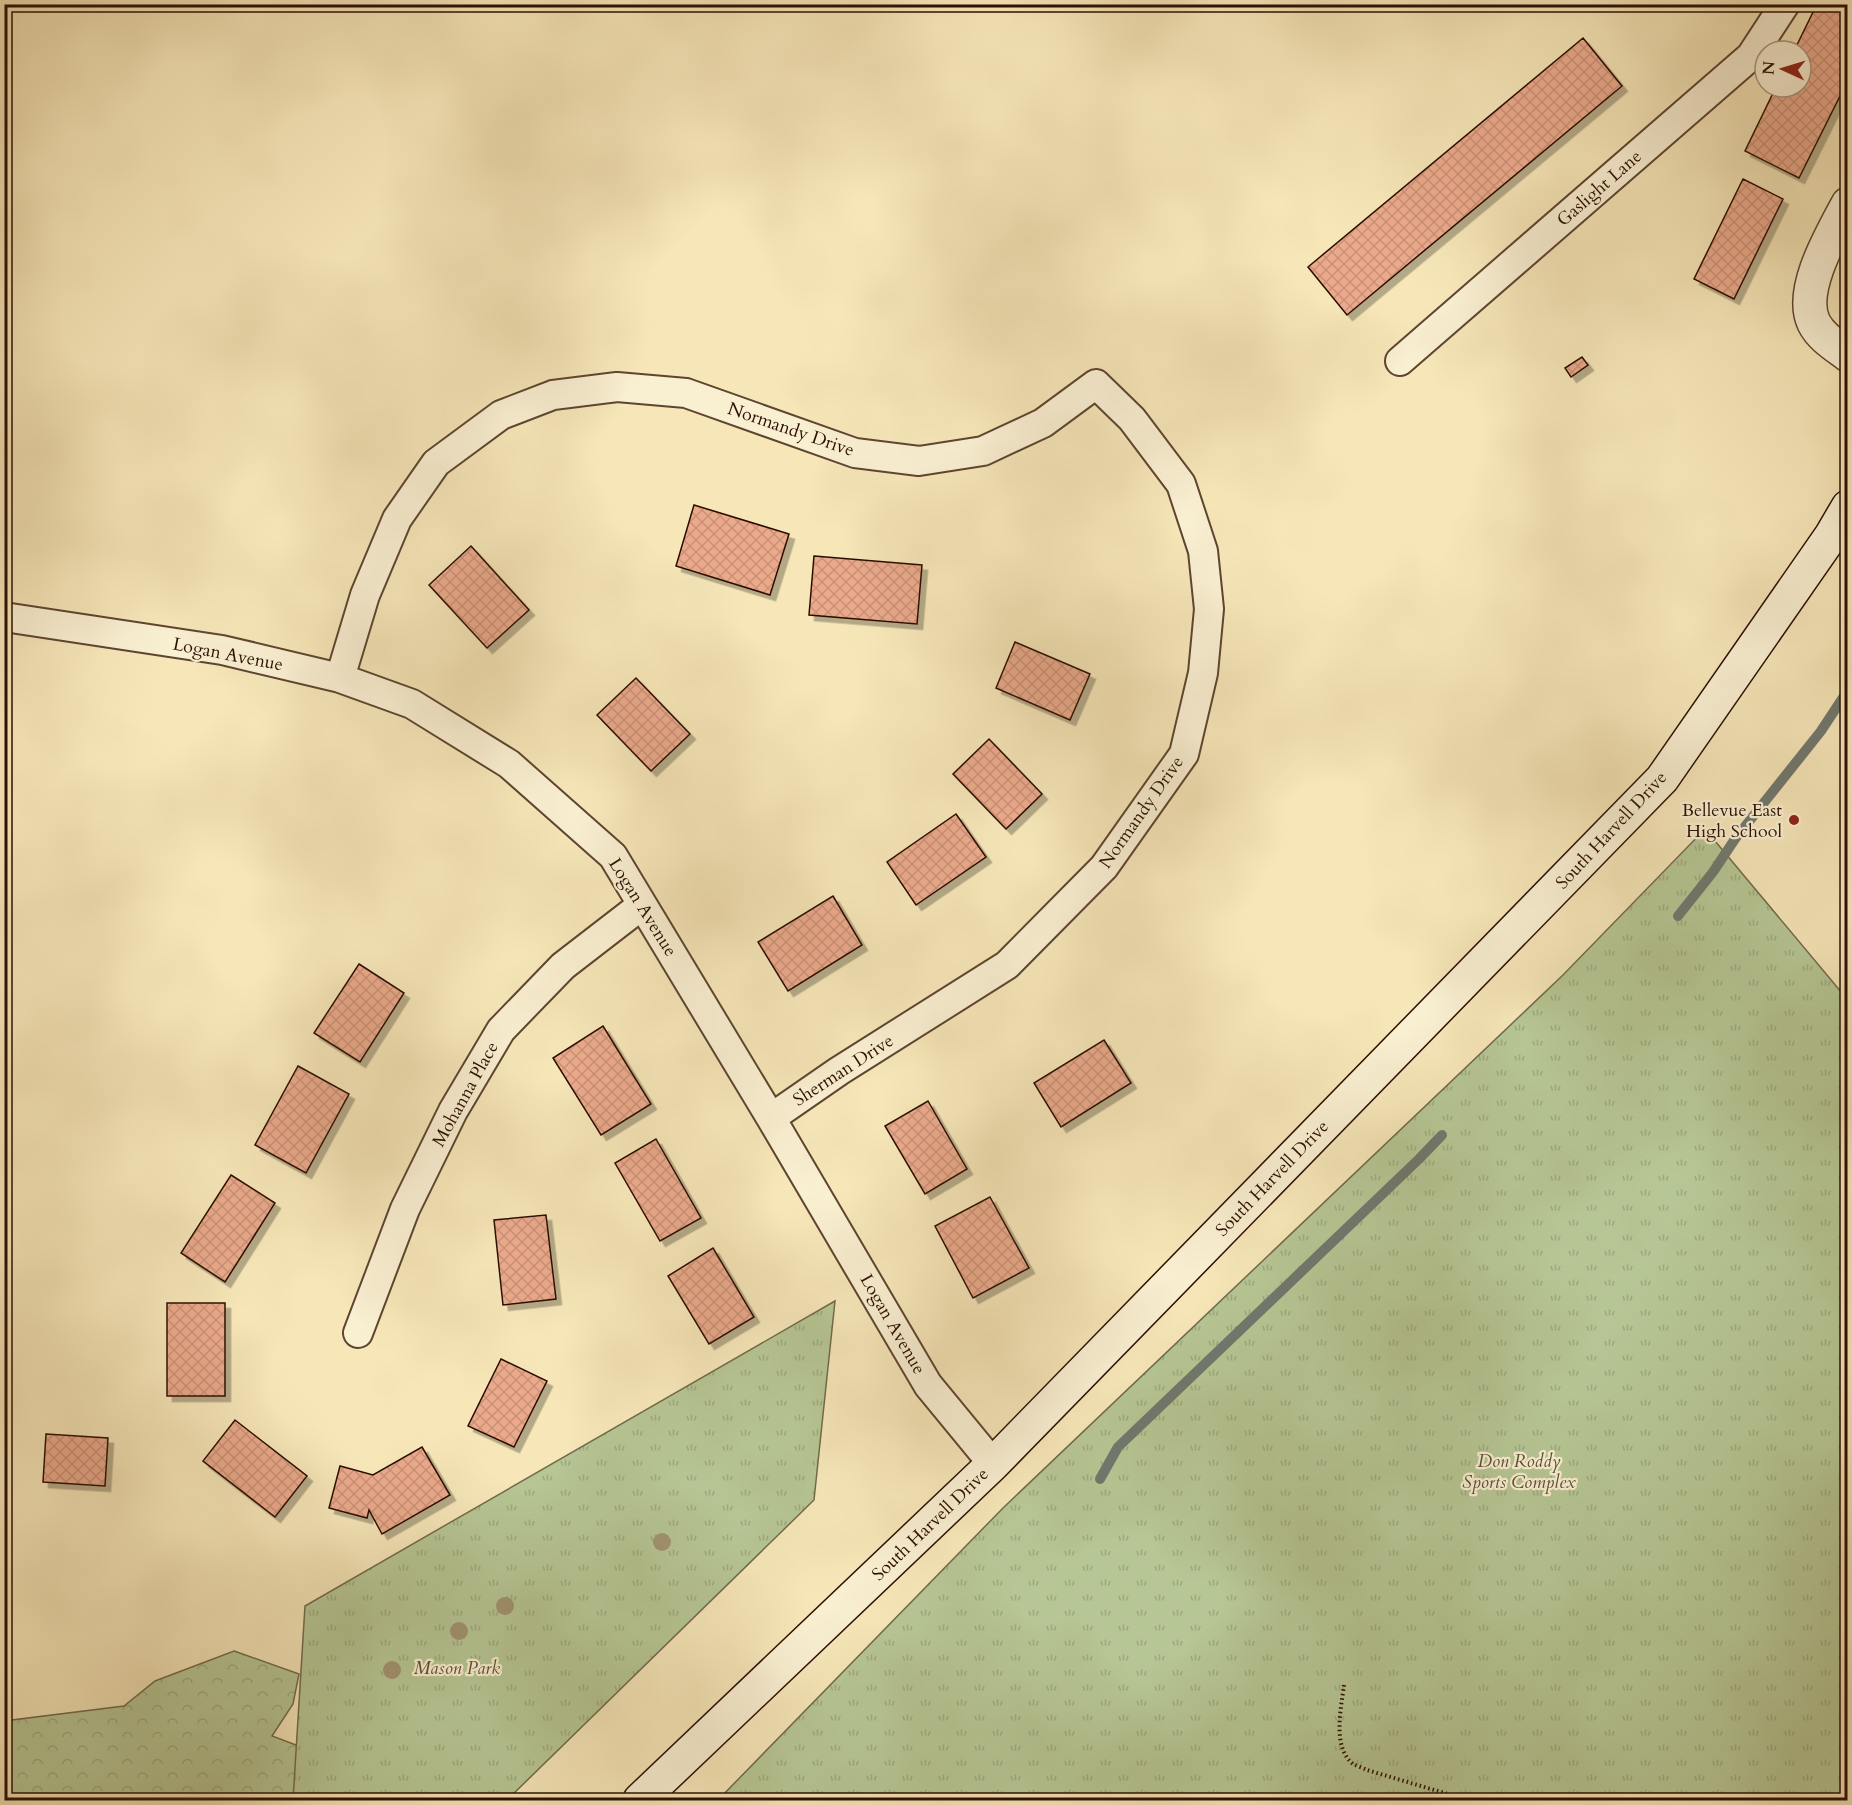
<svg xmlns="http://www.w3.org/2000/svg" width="1852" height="1805" font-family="Cardo,serif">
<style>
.forest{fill:url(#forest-crowns);stroke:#716a4b;stroke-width:1.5}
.park{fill:url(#park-tufts);stroke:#716a4b;stroke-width:1.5}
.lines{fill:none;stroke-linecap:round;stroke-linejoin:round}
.stream{stroke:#70786e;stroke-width:10}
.building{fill:url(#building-cross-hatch);stroke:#2c0f02;stroke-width:1.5;filter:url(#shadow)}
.minor-casing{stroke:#5e4530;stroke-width:32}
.tertiary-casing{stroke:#5e4530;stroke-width:36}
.secondary-casing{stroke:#2c0f02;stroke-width:36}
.path{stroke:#2c0f02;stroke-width:4;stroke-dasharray:1.5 3;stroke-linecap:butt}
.minor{stroke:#f9efd1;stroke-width:28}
.tertiary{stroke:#f9efd1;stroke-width:33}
.secondary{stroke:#f9efd1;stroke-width:33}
.tree{fill:#a19370}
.poi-dot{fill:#8f2418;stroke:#f9efd1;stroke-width:2}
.labels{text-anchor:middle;stroke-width:4.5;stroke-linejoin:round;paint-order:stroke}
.street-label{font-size:18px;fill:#2c0f02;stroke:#f9efd1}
.poi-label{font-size:18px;fill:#2c0f02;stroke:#f9efd1;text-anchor:end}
.park-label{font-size:18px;font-style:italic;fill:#5c4f35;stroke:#f9efd1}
</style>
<defs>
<pattern id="forest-crowns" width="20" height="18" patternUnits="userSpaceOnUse" patternTransform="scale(1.5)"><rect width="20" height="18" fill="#b6c694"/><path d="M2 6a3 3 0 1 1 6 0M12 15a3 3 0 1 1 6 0" fill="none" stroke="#9da97e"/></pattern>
<pattern id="park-tufts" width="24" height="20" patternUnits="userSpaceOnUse" patternTransform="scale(1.5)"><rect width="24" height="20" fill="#b6c694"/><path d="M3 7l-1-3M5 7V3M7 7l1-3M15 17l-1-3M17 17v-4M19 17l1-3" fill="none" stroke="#9da97e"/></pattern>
<pattern id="building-cross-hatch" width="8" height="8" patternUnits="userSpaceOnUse" patternTransform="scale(1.5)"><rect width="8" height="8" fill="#ebaa8c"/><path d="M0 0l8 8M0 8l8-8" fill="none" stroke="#ca9177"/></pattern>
<filter id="shadow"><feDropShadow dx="5.5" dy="5.5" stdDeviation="0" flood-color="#0004"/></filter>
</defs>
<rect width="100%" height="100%" fill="#f6e6b8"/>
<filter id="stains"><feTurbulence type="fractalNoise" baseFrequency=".00333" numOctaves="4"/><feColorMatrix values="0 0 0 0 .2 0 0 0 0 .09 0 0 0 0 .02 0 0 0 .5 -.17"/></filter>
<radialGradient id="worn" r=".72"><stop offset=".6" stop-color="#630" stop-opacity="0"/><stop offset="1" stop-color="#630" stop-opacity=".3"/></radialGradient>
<path class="forest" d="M234 1651 299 1674 293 1704 272 1736 309 1750 355 1800H5L4 1721 124 1706 155 1681Z"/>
<path class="park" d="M1705 829 1847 999V1800H718L1003 1508 1563 975Z
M835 1301 814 1500 507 1800H293L305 1606Z"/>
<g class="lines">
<path class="stream" d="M1678 916 1713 872 1735 839 1821 731 1848 690
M1100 1479 1118 1447 1419 1159 1442 1135"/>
</g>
<path class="building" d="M1817 4H1848V80L1799 178 1745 151 1776 87H1801V51H1794Z
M1583 38 1622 86 1347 315 1308 267Z
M1743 179 1783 199 1734 299 1694 279Z
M1582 357 1588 365 1571 377 1565 368Z
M694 505 789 534 770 595 676 566Z
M471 546 529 610 487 648 429 585Z
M814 556 922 565 917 624 809 615Z
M1015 642 1090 674 1070 720 996 688Z
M636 678 690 734 651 771 597 715Z
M989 739 1042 794 1006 829 953 774Z
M956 814 986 857 916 905 887 862Z
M833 896 862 945 788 991 758 942Z
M359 964 404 993 360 1062 314 1033Z
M603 1026 651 1104 601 1135 553 1058Z
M1104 1040 1131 1083 1061 1127 1034 1083Z
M298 1066 349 1094 306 1173 255 1145Z
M928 1101 967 1169 925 1194 885 1126Z
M656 1139 701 1218 660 1241 615 1163Z
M231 1175 275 1203 225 1282 181 1253Z
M990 1197 1029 1268 973 1298 935 1226Z
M546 1215 556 1299 503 1305 494 1220Z
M713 1248 754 1317 709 1344 668 1276Z
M167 1303H225V1396H167Z
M501 1359 547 1381 514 1447 468 1426Z
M235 1420 307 1476 275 1517 203 1461Z
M46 1434 108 1438 105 1486 43 1482Z
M422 1447 450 1495 382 1534 369 1510 367 1518 329 1508 340 1466 373 1475Z"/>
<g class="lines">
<g class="minor-casing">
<path id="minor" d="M1400 361 1751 56 1785 4
M4 617 222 650 340 678 412 704 509 764 613 856 771 1118 928 1385 993 1464
M340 678 365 595 397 519 436 463 501 415 553 395 617 387 686 393 855 453 919 461 983 451 1043 423 1096 384 1132 419 1181 484 1203 551 1209 609 1203 673 1184 754 1104 867 1007 965 839 1071 771 1118
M358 1333 405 1209 453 1111 501 1030 563 966 642 905"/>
</g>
<g class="tertiary-casing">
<path id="tertiary" d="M1848 204C1832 234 1798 291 1814 323 1821 337 1836 346 1848 355"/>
</g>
<g class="secondary-casing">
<path id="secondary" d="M640 1800 993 1464 1662 779 1831 536 1848 507"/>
</g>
<path class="path" d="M1344 1685C1341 1709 1332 1747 1353 1764 1357 1766 1363 1768 1367 1770L1468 1800"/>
<use href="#minor" class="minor"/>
<use href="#tertiary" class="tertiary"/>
<use href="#secondary" class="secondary"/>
</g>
<g class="tree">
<circle cx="662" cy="1542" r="9"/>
<circle cx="505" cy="1606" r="9"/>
<circle cx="459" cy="1631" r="9"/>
<circle cx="392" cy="1670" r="9"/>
</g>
<circle class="poi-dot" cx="1794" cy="820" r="6"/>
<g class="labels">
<g class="street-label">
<text transform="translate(1599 188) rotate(-41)" y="6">Gaslight Lane</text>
<text transform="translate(791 429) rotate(19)" y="6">Normandy Drive</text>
<text transform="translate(228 654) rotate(11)" y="6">Logan Avenue</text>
<text transform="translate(1141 812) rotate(-55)" y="6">Normandy Drive</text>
<text transform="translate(1611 830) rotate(-47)" y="6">South Harvell Drive</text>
<text transform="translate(643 907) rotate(58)" y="6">Logan Avenue</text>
<text transform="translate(843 1070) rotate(-33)" y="6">Sherman Drive</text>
<text transform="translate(465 1094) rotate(-61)" y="6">Mohanna Place</text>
<text transform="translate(1272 1178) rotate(-46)" y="6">South Harvell Drive</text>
<text transform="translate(893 1324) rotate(60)" y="6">Logan Avenue</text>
<text transform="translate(930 1524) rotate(-44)" y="6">South Harvell Drive</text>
</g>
<g class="poi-label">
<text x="1782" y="816">Bellevue East<tspan x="1782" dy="21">High School</tspan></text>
</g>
<g class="park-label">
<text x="1519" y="1467">Don Roddy<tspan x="1519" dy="21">Sports Complex</tspan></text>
<text x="457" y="1674">Mason Park</text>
</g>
</g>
<rect width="1852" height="1805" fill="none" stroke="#f6e6b8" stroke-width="24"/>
<rect x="6" y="6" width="1840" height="1793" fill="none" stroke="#2c0f02" stroke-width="3"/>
<rect x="12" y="12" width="1828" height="1781" fill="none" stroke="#2c0f02" stroke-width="1.5"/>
<g transform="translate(1783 69) rotate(274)"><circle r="28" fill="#f9efd1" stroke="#a7957e" stroke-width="1.5"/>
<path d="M0-4.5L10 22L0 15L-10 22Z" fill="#8f2418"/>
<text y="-9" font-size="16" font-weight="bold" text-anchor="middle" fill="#2c0f02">N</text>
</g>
<rect width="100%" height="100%" filter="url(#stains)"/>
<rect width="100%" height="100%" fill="url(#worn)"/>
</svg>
